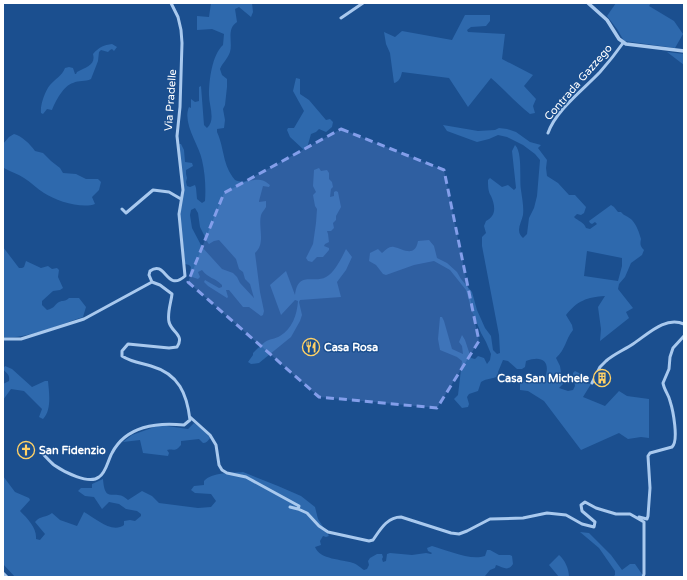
<svg xmlns="http://www.w3.org/2000/svg" width="687" height="580" font-family="'Varela Round',sans-serif">
<style>
.green{fill:#2e69ad;fill-rule:evenodd}
.lines{fill:none;stroke-linecap:round;stroke-linejoin:round}
.minor{stroke:#a9c9ee;stroke-width:3}
.tertiary{stroke:#a9c9ee;stroke-width:3.5}
.marked{fill:#839eea;fill-opacity:0.2;stroke:#839eea;stroke-width:3;stroke-dasharray:8 5;stroke-linejoin:round}
.labels{text-anchor:middle;stroke-width:3;stroke-linejoin:round;paint-order:stroke}
.street-label{font-size:11px;fill:#fff;stroke:#1b4f8f}
.poi-label{font-size:11px;font-weight:bold;fill:#fff;stroke:#1b4f8f;text-anchor:start}
</style>
<rect width="100%" height="100%" fill="#1b4f8f"/>
<path class="green" d="M211 3H252L253 12 251 17 239 7 235 9 237 22C226 29 233 42 230 52 227 60 223 62 220 69L222 75 227 79V87L225 105 223 109 225 120 224 128 217 129V132C225 150 222 164 235 180 247 186 257 173 270 185L269 187 263 186 259 201V202L266 201V207C265 209 262 212 261 215 258 228 266 243 255 253L260 292 264 311 263 315 261 316 249 307H243L229 290H226L228 297 227 298 208 286 204 282 205 280 219 288 222 287V285C214 277 209 279 202 270L198 272 200 277 198 279 192 277 190 272 191 267 189 265 185 264 180 215 183 192 178 144H181L184 150 185 162 192 163 193 166 186 170V174L187 178 186 182 187 186 190 187 195 185 196 188 197 199 202 203 205 201C206 187 205 173 202 160 199 145 182 123 189 107L191 108V99L195 102 199 101V87L201 86 204 125 207 128C216 120 209 106 209 95 209 80 212 55 223 45L224 34 212 29 197 30V16L209 17ZM195 208 198 213 200 227 208 243 209 244 214 241 219 240 236 259 239 269 243 272 245 279 250 284 254 298 240 283 237 277 233 273 222 269 202 247 192 228 190 215 191 210Z
M616 3H651L649 6 674 21 683 34 675 48 624 41 617 29 607 16Z
M465 15H490V21L486 26 471 27 467 30 468 32 505 34 502 59 533 75 524 86 536 99 533 106 535 113 530 114C516 103 504 89 491 78L468 107 449 78 402 72C401 77 399 82 394 83L390 53 386 44 384 32 395 37 402 31 452 40Z
M112 44 117 47 114 51 112 49 110 50 108 52 101 50 99 52 98 61 91 79C85 82 79 80 73 83 64 85 55 102 52 110L47 109 43 114 41 113C40 105 45 91 50 85 55 79 62 76 65 68L69 67 73 68 75 74H76L77 72C86 67 96 65 93 54 99 47 104 45 112 44Z
M667 52 684 54V65Z
M296 78 300 79V94L309 100 326 120 330 119 333 122 332 127 326 132 319 129 316 132 311 134 307 148 304 150 290 137 287 130 288 128H294L304 111 293 91Z
M443 125 478 131 495 130 499 128 507 129 516 132 530 142 541 145 538 148 547 160 546 168 547 176 558 183 569 195H575L586 207 584 213 581 215 577 214 574 217C578 221 584 222 586 228L590 229 597 224 595 222 592 224 590 223 589 221 611 205 614 207 618 212H621C624 216 628 216 632 220 637 226 639 232 641 239 640 244 640 246 644 250L642 255 631 263 625 277 619 284 618 289 633 308 626 312 629 318 600 341 601 329 598 307 605 296C587 297 577 301 566 315L572 325 573 330C565 340 566 349 556 358L560 366 563 384 559 388 568 391 573 390 575 386 573 373 575 371 583 375 585 383 591 384 583 397 605 406 619 391 627 396 649 399V438L641 437 628 439 619 433 581 450 544 401 528 391 520 390V384L527 377 545 378C551 361 542 355 526 361L525 367 522 369H517L508 361 503 360 498 372V376C493 379 487 378 481 382L478 391 469 394 467 397 469 404 468 407 462 408 454 399 458 395 462 361 457 357 440 350 438 339 440 317H442L444 321 452 349 463 354 462 346 459 342 462 335 465 340 471 358 475 359 478 356 484 358 487 364 490 360 491 354 486 342 481 333 472 311 466 290 450 270 434 261 414 265 386 275 383 274 376 265 369 261 370 253 378 249 382 253C386 250 389 246 394 247 403 249 415 258 418 241L429 240 434 246 437 258 447 263 457 272 461 279 472 292 477 310 485 328 491 336 493 350 497 354 500 353 499 335 482 246V237L486 233 484 226 486 221C497 216 495 205 491 196 488 192 488 185 488 180L490 178 502 187 508 185 514 190 516 188 512 151 515 145C523 153 519 179 521 190 522 198 524 207 523 215 522 220 519 225 519 230 519 234 521 236 523 238L527 234 529 218 534 208 537 196 540 160 535 154 523 145 507 137 498 135 489 139 477 142 447 131ZM587 251 622 258V266L618 281 584 276Z
M14 134C22 136 30 144 35 151L43 153 51 161 60 168 63 173 76 174 86 179H98L101 182 99 190 92 197 95 204C82 209 56 201 44 193 37 189 31 182 24 178 18 174 11 172 4 168L3 167V144L9 137Z
M319 168 321 171 327 170 329 173V179L332 182 333 187 331 189 330 197 334 196V192L336 191 338 192 341 207 336 216V220L333 223 334 228 331 231H327L328 234 329 242 325 244 324 246 329 248V250L323 257H317L312 262 308 261 306 258 313 244 316 223 317 209 315 206 313 195 316 192 313 186 314 170Z
M3 247 19 268H22L24 267 26 261 41 268 48 266 52 269 57 268 59 270 58 277 63 288 60 290 53 291 42 301V305L47 310C55 308 54 305 59 302 63 300 65 302 69 298H79L86 307 83 317C61 324 25 340 3 337Z
M346 249 352 257 346 270 337 282 341 297 300 300 299 302 302 315 300 321 291 337 259 363 251 364 248 362 253 355V353C257 349 261 345 265 342 269 339 275 339 280 336 292 329 297 315 298 301L295 300 281 315 270 285 286 271 295 295C298 270 314 284 326 277 335 272 341 259 346 249Z
M5 366 12 369 32 387 45 381H48C49 392 52 410 43 419L39 417 42 409 24 391 11 389 3 400V384L9 381C10 374 7 374 3 369Z
M194 423 207 433 210 438C208 441 206 443 203 443L199 439 181 441V445C174 453 175 448 167 450L169 453 168 456 143 453 140 440 123 442 132 435 160 425 188 429Z
M243 472 278 486 301 496 315 507 318 519 329 536 326 537 323 536 320 541 321 545 315 547C320 560 342 559 353 563 357 564 361 568 364 570L367 569 369 565 368 561 370 558 377 554H382L383 557 382 559 383 562 386 561 387 554 390 553 412 555 426 553 431 554 432 553 428 551 427 548 432 546C447 550 470 561 485 556L487 550H490L499 555H510L512 556 513 564C508 572 503 567 496 565L495 568 490 570 485 576 469 577H15L3 564V476L15 492 29 498 30 500 20 511C28 519 37 528 36 539L40 540 45 534 35 522C41 515 46 518 52 513L60 520 77 526 84 512C95 518 112 534 124 525V521L130 520 135 521 141 516V514L137 511 126 509 119 504 109 502 102 509 94 497 85 496 78 491 81 488H92V484L103 479C105 506 115 487 128 500L142 491 152 496 159 503 198 508 211 507 216 501 211 494 195 493 191 490 194 486 204 485V481C212 472 231 473 243 472Z
M580 532 589 533 611 555 622 570 630 564H635L644 577H613L615 575V571L599 548Z
M559 555C565 560 569 569 569 577H559L549 565Z"/>
<g class="lines">
<path class="minor" d="M341 18 363 3
M548 133C556 110 583 90 600 72 608 63 616 53 623 43
M122 209 126 213 153 190 169 192 181 199
M3 339H21L84 319 152 282
M592 383 600 367 606 361C614 354 624 350 633 344 648 334 665 316 684 324
M190 417 210 435 216 445 219 465 222 470 227 473 246 477 299 506 298 509 290 507
M43 454C47 458 50 462 54 465 64 472 89 485 99 477 106 473 108 460 112 453 126 426 157 422 184 425L190 420C187 394 179 374 151 366 141 363 131 362 122 356V351L128 344 169 348 177 347C185 335 172 333 169 322 167 313 171 303 172 294L160 285 152 282 149 275 150 271C166 259 166 293 185 276L179 214 183 190 177 136 180 107 182 43 181 30 178 17 171 3
M298 509 307 513 319 526 328 532 369 541 373 540C380 530 387 517 401 517L451 533 459 534 467 531 490 519 523 518 547 513 566 515 582 524 594 527 595 522 582 511 581 505 585 502 596 508 616 514H630L644 522V574L643 577
M639 517 647 519 648 516 650 488 648 456 650 453 672 447C679 441 673 410 670 401 669 395 664 390 663 383L669 369 670 357 673 348 684 336
M3 573 7 577"/>
<path class="tertiary" d="M588 3 607 20 619 39 626 44 684 51"/>
</g>
<path class="marked" d="M341 129 444 170 479 341 437 408 319 397 188 282 224 193Z"/>
<defs>
<g id="restaurant-ring" transform="scale(0.9)"><circle r="9.5" fill="#1b4f8f" stroke="#ffd166" stroke-width="1.5"/><path d="M-5-6h1v4h1v-4h1v4h1v-4h1v5L-1.5 .5V6h-2V.5L-5-1ZM5-6V6H3V1.5H1.5Q1.5-4 5-6Z" fill="#ffd166"/></g>
<g id="building-ring" transform="scale(0.9)"><circle r="9.5" fill="#1b4f8f" stroke="#ffd166" stroke-width="1.5"/><path d="M-4-6H4V6H1V3H-1V6H-4ZM-2.5-4.3h1.7v1.8h-1.7ZM.8-4.3h1.7v1.8H.8ZM-2.5-1h1.7V.8h-1.7ZM.8-1h1.7V.8H.8Z" fill="#ffd166"/></g>
<g id="church-ring" transform="scale(0.9)"><circle r="9.5" fill="#1b4f8f" stroke="#ffd166" stroke-width="1.5"/><path d="M-1.2-6h2.4v3.5h3.3v2.4h-3.3V6h-2.4V-.1h-3.3v-2.4h3.3Z" fill="#ffd166"/></g>
</defs>
<g fill-rule="evenodd">
<use href="#restaurant-ring" x="311" y="347"/>
<use href="#building-ring" x="602" y="378"/>
<use href="#church-ring" x="26" y="450"/>
</g>
<g class="labels">
<g class="street-label">
<text transform="translate(578 82) rotate(-49)" y="4">Contrada Gazzego</text>
<text transform="translate(170 100) rotate(-86)" y="4">Via Pradelle</text>
</g>
<g class="poi-label">
<text x="324" y="351">Casa Rosa</text>
<text x="589" y="382" text-anchor="end">Casa San Michele</text>
<text x="39" y="454">San Fidenzio</text>
</g>
</g>
<rect width="687" height="580" fill="none" stroke="#ffffff" stroke-width="8"/>
</svg>
